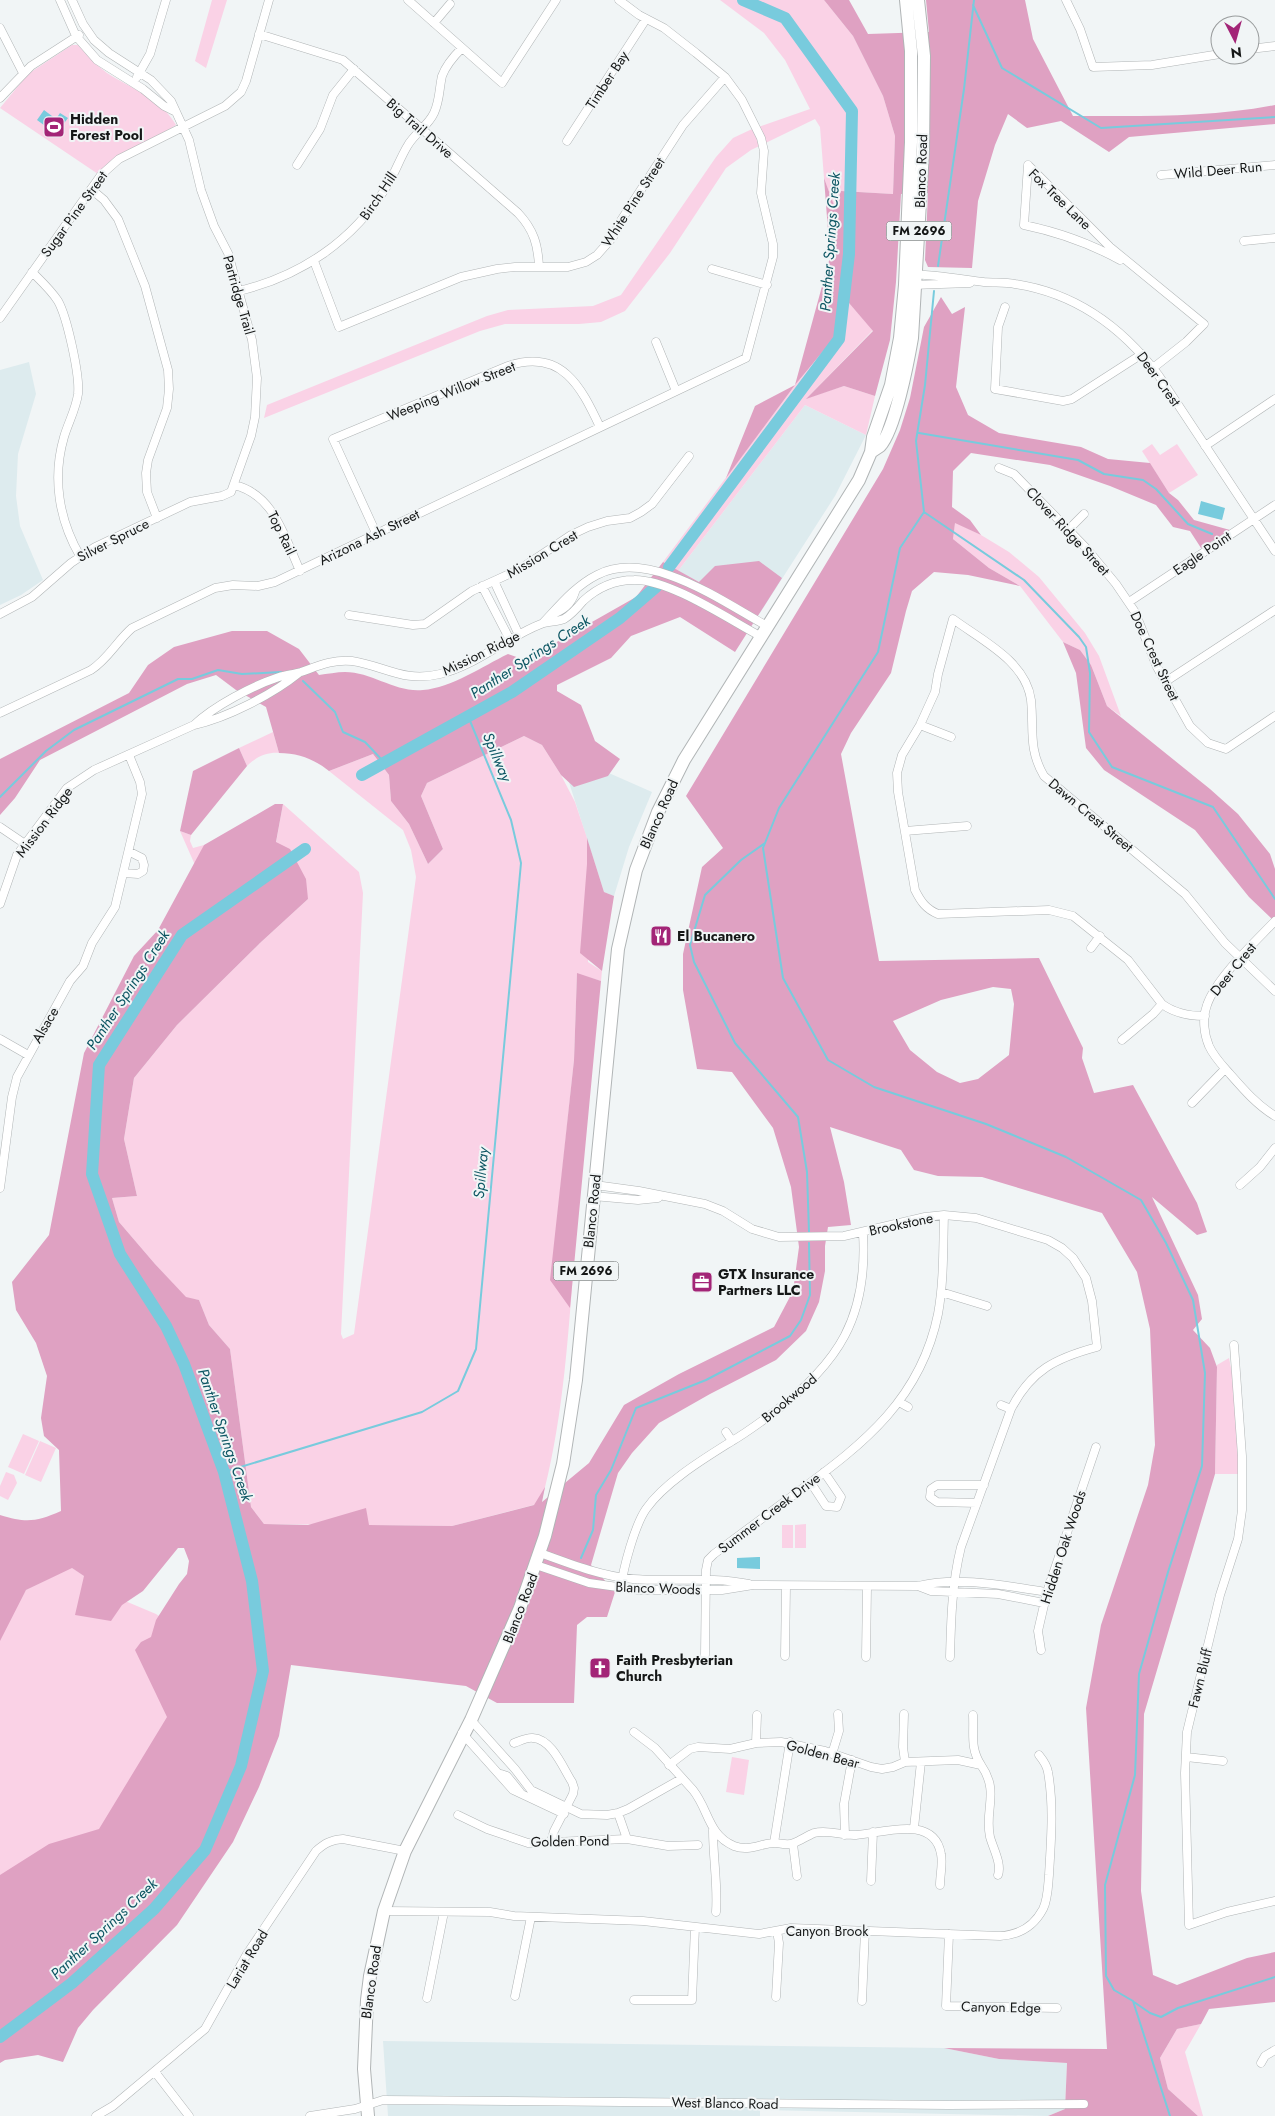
<svg xmlns="http://www.w3.org/2000/svg" width="1275" height="2116" font-family="Jost,sans-serif">
<style>
.built{fill:#ddebee}
.green{fill:#fad2e6}
.forest{fill:#dfa1c2;fill-rule:evenodd}
.water{fill:#78cbdd}
.lines{fill:none;stroke-linecap:round;stroke-linejoin:round}
.stream{stroke:#78cbdd;stroke-width:2}
.river{stroke:#78cbdd;stroke-width:12}
.minor-casing{stroke:#b1b5b6;stroke-width:9}
.primary-casing{stroke:#b1b5b6;stroke-width:14}
.minor{stroke:#fff;stroke-width:8}
.primary{stroke:#fff;stroke-width:12}
.labels{text-anchor:middle;stroke-width:4;stroke-linejoin:round;paint-order:stroke}
.shield{fill:#f1f5f6;stroke:#575a5a;stroke-width:1}
.shield-label{font-size:12px;font-weight:bold;fill:#151717}
.street-label{font-size:14px;fill:#151717;stroke:#f1f5f6}
.poi-label{font-size:14px;font-weight:bold;fill:#151717;stroke:#f1f5f6;text-anchor:start}
.water-label{font-size:15px;font-style:italic;fill:#0d5663;stroke:#f1f5f6}
</style>
<rect width="100%" height="100%" fill="#f1f5f6"/>
<path class="built" d="M29 362 36 394 18 454 16 496 20 526 43 580 21 595 0 605V370Z
M805 405 866 435 835 496 760 613 678 571Z
M559 751 652 792 629 847 614 896 604 892Z
M383 2041 944 2048 999 2059 1067 2063 1065 2109 1048 2116 760 2110V2116H388Z"/>
<path class="green" d="M212 0H227L206 68 195 61Z
M720 0H824L853 36 883 96 895 136 893 194 841 191 835 209 824 178 820 127 815 119 751 150 726 168 670 253 625 311 601 322 579 324H505L480 331 264 418 267 405 487 316 508 310 593 306 621 295 716 157 733 138 750 130 810 109 785 60 764 33Z
M72 45H78C87 55 96 65 107 73 130 88 161 98 176 125L98 174 0 108 28 74Z
M849 303 873 330 807 398 844 386 875 396 866 435 805 405 678 571 663 562 795 385 834 338Z
M1152 444 1160 455 1177 444 1198 475 1169 493 1142 451Z
M955 522 981 535 1009 552 1039 577 1085 633 1099 656 1121 716 1107 706 1091 665 1080 650 1063 642 1020 586 989 568 953 539Z
M273 732 279 753C268 752 255 757 247 766L239 748Z
M524 736 542 745 561 775 575 802 587 838 588 962 602 971 601 981 577 974 574 1060 557 1221 577 1223C569 1316 566 1412 541 1503L452 1526 264 1524 251 1507 230 1349 209 1325 199 1300 186 1298 155 1264 119 1222 112 1198 137 1196 124 1139 134 1078 177 1025 260 943 308 899 276 843 283 804 359 872 363 893 341 1334 343 1339 354 1334 416 877 411 850 403 830 329 771 373 754 389 775 391 801 409 824 428 864 443 849 421 796 427 783Z
M180 831 191 835 190 841 193 848 204 845 195 865Z
M1229 1358 1233 1378 1240 1474H1215L1217 1365Z
M23 1434 39 1441 24 1474 8 1467Z
M40 1441 56 1448 41 1482 25 1475Z
M6 1472 14 1475 17 1483 8 1500 0 1496V1486Z
M806 1524V1548H795V1525Z
M782 1525H793V1548H782Z
M71 1567 118 1598 156 1614 207 1649 161 1790 0 1944V1625L26 1590Z
M732 1757 749 1760 744 1795 726 1792Z
M1201 2024 1185 2052 1203 2116H1198L1168 2089 1160 2058 1177 2029Z"/>
<path class="forest" d="M824 0H849L868 34 929 32 926 0H1025L1033 39 1073 116C1140 116 1209 118 1275 105V124L1129 137 1109 152 1061 121 1027 128 1008 114 995 145 978 201 972 268 928 267 925 260 928 193 901 194 896 282 890 340 875 396 844 386 806 399 873 331 849 303 834 338 795 385 726 478 755 406 795 385 830 257 824 178 835 208 841 191 893 194 895 136 883 96 853 36Z
M941 297 952 314 965 307 956 387 968 415 999 433 1081 447 1108 459 1150 463 1169 493 1178 500 1194 520 1230 530 1201 548 1190 531 1173 527 1156 505 1110 486 1050 465 971 453 953 471 952 507 970 520 981 535 955 523 953 539 989 568 1020 586 968 575 934 572 912 591 906 611 891 673 851 733 841 754 879 961 1039 958 1083 1048 1082 1058 1094 1093 1133 1085 1197 1203 1207 1232 1197 1235 1152 1197 1198 1295 1202 1319 1193 1330 1210 1348 1217 1367 1215 1474 1144 1714 1141 1891 1153 1975 1177 1985 1247 1958 1275 1952V2002L1209 2009 1201 2024 1177 2029 1160 2058 1168 2089 1198 2116H1048L1065 2109 1067 2063 999 2059 944 2048 1107 2049 1086 1708 1101 1625 1148 1485 1155 1445 1150 1329 1137 1272 1102 1213 982 1177 938 1176 914 1170 901 1150 830 1127 844 1182 851 1225 828 1227 825 1246V1271L819 1302 806 1331 776 1360 710 1394 659 1423 632 1453 618 1473 591 1565 615 1592 607 1617H587L577 1625 574 1703H497L466 1686 291 1665 279 1736 259 1787 233 1842 177 1925 93 2010 78 2028 63 2062 38 2055 5 2060 0 2063V1875L49 1844 99 1829 167 1717 135 1650 141 1642 151 1637 156 1620 179 1584 187 1574 189 1561 184 1548H178L143 1591 122 1605 111 1621 75 1615 84 1576 72 1568 26 1590 0 1641V1515C26 1523 36 1522 61 1511L59 1450 44 1436 41 1418 47 1376 36 1343 16 1310 12 1282 49 1235 84 1053 134 956 158 930 204 845 275 804H283L276 842 290 849 306 879 308 899 260 943 177 1025 134 1078 124 1139 137 1196 112 1198 119 1222 155 1264 186 1297 199 1300 209 1325 230 1349 251 1507 264 1524 308 1525 366 1508 369 1525 452 1526 534 1505 545 1487 542 1502 589 1463 624 1405 679 1374 774 1327 793 1291 799 1247 791 1187 773 1128 732 1072 697 1069 683 990V954L702 867 723 848 686 796 883 469 900 430 910 398 924 327ZM993 987 1011 989 1014 1004 1009 1055 978 1079 960 1083 937 1072 910 1050 893 1021 941 1000Z
M759 561 782 578 735 652 680 617 631 636 611 658 557 685V691L581 705 595 741 620 759 608 776 574 787 561 775 542 745 524 736 427 783 421 796 443 849 428 864 409 824 391 801 389 775 373 754 329 771C314 759 298 753 279 753L266 707 236 690 216 675 187 684 40 760 15 798 0 815V759L129 693 148 665 174 647 232 631H267L299 649 319 675C327 674 337 672 345 672 372 672 396 693 423 690 451 688 483 666 508 654L525 660 636 597 663 562 699 582 715 566Z
M1063 642 1080 650 1091 665 1107 706 1210 789 1238 814 1270 854 1275 869V922L1249 897 1195 830 1104 770 1086 748 1076 673Z
M239 748 247 766 191 835 180 831 193 771Z
M587 838 604 892 614 896 602 971 580 953 587 864Z
M577 973 601 981 570 1308 550 1280 574 1060Z"/>
<path class="water" d="M44 110 56 119 60 113 68 118 56 134 37 120Z
M1201 501 1225 508 1222 520 1198 514Z
M758 1557H760V1569L737 1568V1558Z"/>
<g class="lines">
<path class="stream" d="M973 5 1002 68 1101 128 1275 117
M938 266 964 89 974 0
M934 291 925 385 916 441 924 512 900 548 878 652 779 808 763 848 783 978 828 1060 874 1087 986 1124 1066 1157 1141 1200 1166 1243 1193 1300 1205 1373 1202 1466 1168 1572 1139 1674 1135 1775 1105 1885 1106 1976 1114 1990 1133 2001 1170 2116
M919 433 1078 460 1104 474 1143 480 1156 489 1188 524 1212 534
M924 512 1024 580 1079 637 1086 647 1090 673 1089 732 1112 767 1213 807 1275 899
M303 681 335 712 343 732 365 742 384 762
M0 797 46 751 74 730 178 679H192L218 670 242 674 281 672
M765 843 741 860 705 895 690 945 694 962 735 1043 798 1117 807 1172 809 1232
M224 1472 422 1412 458 1391 476 1349 521 863 511 820 468 716
M581 1558 593 1530 596 1495 611 1470 636 1408 706 1380 790 1336 801 1320 810 1295 809 1243
M1134 2002 1150 2013 1161 2017 1178 2008 1275 1977"/>
<path class="river" d="M669 567 839 339 849 254 852 111 785 18 743 0
M362 775 512 692 620 618 656 587
M0 2037 72 1983 154 1909 205 1850 241 1766 263 1671 252 1581 224 1472 184 1364 166 1326 120 1254 92 1174 99 1065 182 935 305 849"/>
<g class="minor-casing">
<path id="minor" d="M60 0 76 36 97 60 143 89 164 106 174 111
M408 0 502 83 556 0
M1066 0 1080 29 1093 67 1152 65 1220 54
M434 23 450 4
M0 28 23 73
M259 34 343 60 518 213C534 230 538 245 539 267
M1250 49 1275 46
M137 77 150 54 166 0
M0 98 31 66 79 35
M567 141 646 19
M297 165 320 129 333 95 354 69
M1028 165 1110 247 1204 324 1186 342 1153 368
M1028 165 1024 225C1058 232 1089 243 1120 260
M1161 175 1275 165
M91 189 104 200 118 219 145 286 168 370 169 389 167 408 148 460 146 473 147 492 157 518
M1244 241 1275 238
M314 261 339 327 461 277 497 269 515 267H568L586 262 597 255 613 237 620 222 683 125 725 77
M712 269 767 285
M32 272C41 281 51 290 58 301 67 317 80 375 78 394 76 409 68 423 64 437 52 478 59 520 80 556
M912 274C936 275 960 279 984 282 994 283 1005 282 1015 284 1075 293 1123 328 1159 376L1275 551
M912 285 970 283
M239 291C301 276 353 241 387 186 395 173 400 158 408 145 415 133 428 126 434 113 440 100 439 89 442 76 446 65 454 56 462 48
M1005 307 998 327 995 389 1063 401 1072 399 1142 354
M0 318 101 175 119 159 225 106 241 92 246 81 269 0
M656 342 676 391
M1205 446 1275 399
M999 468 1014 474 1087 549 1116 584 1135 612 1157 667 1190 726 1208 743 1226 749 1275 716
M234 485C274 494 285 538 300 571
M1068 530 1084 514
M376 533 333 439 508 366C562 348 581 387 600 427
M494 581 519 635
M482 586 510 640
M1129 602 1275 505
M0 614 32 597 71 563 95 547 190 502 222 496 231 492 251 436 255 417 257 378 252 340 228 253 214 226 201 190 189 140 171 101 151 80 109 53 94 40 83 24 72 0
M349 615 413 625 425 624 472 591 520 569 571 535 588 527 607 521 630 518 641 512 652 504 689 456
M551 615C563 610 571 605 575 592
M543 623C559 606 575 586 597 575 649 548 721 601 767 626
M1165 682 1275 610
M0 713 91 670C108 659 117 641 132 628L215 588 233 585 258 586 275 582 746 358 773 257V244L761 193 764 151 761 138 742 100 725 77 696 53 664 28 639 15 619 0
M194 725C214 706 252 686 279 677 286 675 294 674 301 672 318 666 333 659 352 661 385 666 404 683 440 674 477 665 507 637 541 624 548 621 557 622 564 619 571 615 578 607 583 601 597 588 614 580 634 580 669 579 728 619 760 636
M920 725 951 737
M0 827 25 844
M905 831 967 826
M124 873 138 874 143 871 144 865 142 858 130 852
M0 904 17 855 67 788 94 770 194 725C227 718 273 694 299 673
M1275 921C1255 942 1216 978 1207 1005 1202 1018 1204 1034 1209 1046 1214 1057 1222 1065 1230 1074 1244 1090 1257 1105 1275 1116
M1091 948 1100 936
M1205 1016C1189 1016 1174 1013 1162 1004L1128 960 1073 916 1049 910 938 914C926 909 921 902 915 890L898 792 897 773 902 755 920 725 935 692 938 674 953 619C981 640 1026 661 1031 700 1034 729 1028 749 1044 776L1185 894 1225 943 1275 991
M0 1039 28 1055
M1122 1040 1153 1014 1162 1004
M1192 1103 1225 1069
M595 1185 639 1191 705 1204 723 1211 752 1229 779 1237 844 1236 925 1217 944 1215 976 1218 1048 1240 1062 1248 1073 1258 1086 1278 1092 1301 1097 1347C1056 1358 1031 1370 1011 1409L961 1547C952 1583 951 1619 950 1657
M1240 1185 1260 1167 1275 1148
M0 1188 12 1097 17 1077 70 981 83 966 92 943 115 907 142 794 140 782 129 755
M593 1196 638 1200 658 1198
M941 1292 987 1306
M1234 1345 1242 1456V1510L1238 1539 1220 1595 1187 1732 1185 1773 1189 1925 1227 1912 1275 1901
M899 1402 908 1407
M1001 1405 1011 1409
M726 1432 732 1441
M811 1483 826 1506 837 1507 841 1497 824 1472
M977 1503 937 1502 930 1497 931 1489 937 1485H984
M540 1553C570 1564 601 1576 633 1579 671 1582 711 1576 749 1584
M536 1565 589 1583 639 1590H722L753 1585 918 1586C959 1576 1006 1586 1047 1592
M918 1586 931 1591 998 1594 1044 1603
M621 1588C623 1568 635 1525 646 1509 665 1482 705 1458 732 1441 746 1433 759 1423 773 1413 839 1363 868 1317 863 1233
M1041 1650 1038 1631 1047 1592 1096 1447
M705 1655 706 1570 708 1560 714 1554C742 1533 771 1512 799 1491 865 1443 921 1398 938 1314 944 1281 943 1248 944 1215
M785 1656 786 1586
M866 1657 867 1587
M904 1714 903 1747 905 1762
M973 1715C974 1735 970 1748 981 1765
M471 1720 515 1769 531 1790 581 1814 607 1815 618 1813 628 1809 681 1779
M634 1732 655 1748 693 1790C709 1810 708 1835 734 1846 749 1852 761 1843 775 1843 782 1843 787 1846 794 1843 801 1840 807 1836 814 1833 828 1829 842 1836 856 1835 883 1833 934 1814 941 1854 943 1864 940 1875 940 1885
M462 1733 513 1790 564 1814
M514 1743C520 1741 527 1737 533 1738 552 1739 563 1768 572 1782L574 1788 573 1794 554 1831 551 1842
M756 1743 757 1715
M832 1754 839 1731 838 1714
M1186 1757 1223 1761
M669 1765 690 1749 698 1747 730 1749 756 1743 781 1742 825 1751 871 1767 882 1769 893 1767 905 1762 958 1760 981 1765C1000 1792 984 1810 990 1837 993 1848 1002 1864 998 1875
M501 1774 507 1776 520 1792
M618 1813 627 1839
M458 1815 487 1829 528 1843 627 1839 668 1846 698 1845
M914 1828 921 1762
M713 1830C713 1858 718 1885 716 1912
M845 1835 844 1804 852 1760
M774 1843 790 1742
M793 1844 797 1876
M871 1881 873 1832
M384 1911 490 1912 514 1916 643 1921 759 1934 791 1928 1000 1936C1019 1935 1034 1926 1043 1909 1048 1899 1048 1886 1049 1875 1051 1841 1054 1806 1048 1772 1047 1765 1043 1760 1039 1755
M949 1934 946 2006 1057 2008
M515 1996 531 1917
M776 1997 779 1943 777 1931
M427 1998 444 1912
M634 2000H692L695 1927
M862 2001 865 1930
M1261 2063 1265 2056 1275 2050
M155 2072 189 2116
M96 2116 113 2106 205 2029 247 1954 316 1851C325 1843 331 1840 343 1839L405 1851
M310 2116 355 2109 383 2100 949 2105 1084 2104"/>
</g>
<g class="primary-casing">
<path id="primary" d="M871 452C874 450 877 448 880 446 895 430 908 361 912 338L923 151 924 56 918 0
M368 2116 364 2069 367 2000 370 1976 384 1911 405 1851 471 1720 520 1608 545 1536 563 1464 576 1380 618 949 636 870 658 812 684 760 859 480 871 452 873 437 891 385 900 338 905 285 911 142V51L906 0"/>
</g>
<use href="#minor" class="minor"/>
<use href="#primary" class="primary"/>
</g>
<defs>
<g id="stadium-square" transform="scale(1.125)"><rect x="-9" y="-9" width="18" height="18" rx="4" fill="#a32577" stroke="#f1f5f6"/><path d="M0-5a6.5 5 0 1 0 0 10a6.5 5 0 1 0 0-10ZM-3.5-1.8h7v3.6h-7Z" fill="#fff"/></g>
<g id="restaurant-square" transform="scale(1.125)"><rect x="-9" y="-9" width="18" height="18" rx="4" fill="#a32577" stroke="#f1f5f6"/><path d="M-5-6h1v4h1v-4h1v4h1v-4h1v5L-1.5 .5V6h-2V.5L-5-1ZM5-6V6H3V1.5H1.5Q1.5-4 5-6Z" fill="#fff"/></g>
<g id="office-square" transform="scale(1.125)"><rect x="-9" y="-9" width="18" height="18" rx="4" fill="#a32577" stroke="#f1f5f6"/><path d="M-6-3h4V-5.5h4V-3h4V5H-6ZM-1-4.5V-3h2v-1.5ZM-6 0V1H6V0Z" fill="#fff"/></g>
<g id="church-square" transform="scale(1.125)"><rect x="-9" y="-9" width="18" height="18" rx="4" fill="#a32577" stroke="#f1f5f6"/><path d="M-1.2-6h2.4v3.5h3.3v2.4h-3.3V6h-2.4V-.1h-3.3v-2.4h3.3Z" fill="#fff"/></g>
</defs>
<g fill-rule="evenodd">
<use href="#stadium-square" x="54" y="127"/>
<use href="#restaurant-square" x="661" y="936"/>
<use href="#office-square" x="702" y="1282"/>
<use href="#church-square" x="600" y="1668"/>
</g>
<g class="labels">
<g class="shield">
<rect x="886.5" y="221.5" width="65" height="19" rx="4"/>
<rect x="553.5" y="1261.5" width="65" height="19" rx="4"/>
</g>
<g class="shield-label">
<text x="919" y="235">FM 2696</text>
<text x="586" y="1275">FM 2696</text>
</g>
<g class="street-label">
<text transform="translate(607 80) rotate(-57)" y="5">Timber Bay</text>
<text transform="translate(420 128) rotate(41)" y="5">Big Trail Drive</text>
<text transform="translate(1218 170) rotate(-5)" y="5">Wild Deer Run</text>
<text transform="translate(921 171) rotate(-88)" y="5">Blanco Road</text>
<text transform="translate(378 196) rotate(-56)" y="5">Birch Hill</text>
<text transform="translate(1060 199) rotate(44)" y="5">Fox Tree Lane</text>
<text transform="translate(633 202) rotate(-57)" y="5">White Pine Street</text>
<text transform="translate(74 214) rotate(-54)" y="5">Sugar Pine Street</text>
<text transform="translate(239 295) rotate(74)" y="5">Partridge Trail</text>
<text transform="translate(1159 379) rotate(54)" y="5">Deer Crest</text>
<text transform="translate(451 391) rotate(-22)" y="5">Weeping Willow Street</text>
<text transform="translate(1068 531) rotate(47)" y="5">Clover Ridge Street</text>
<text transform="translate(282 533) rotate(64)" y="5">Top Rail</text>
<text transform="translate(369 537) rotate(-26)" y="5">Arizona Ash Street</text>
<text transform="translate(113 540) rotate(-27)" y="5">Silver Spruce</text>
<text transform="translate(1202 553) rotate(-34)" y="5">Eagle Point</text>
<text transform="translate(542 554) rotate(-31)" y="5">Mission Crest</text>
<text transform="translate(481 653) rotate(-26)" y="5">Mission Ridge</text>
<text transform="translate(1155 656) rotate(65)" y="5">Doe Crest Street</text>
<text transform="translate(659 814) rotate(-66)" y="5">Blanco Road</text>
<text transform="translate(1091 815) rotate(40)" y="5">Dawn Crest Street</text>
<text transform="translate(44 822) rotate(-53)" y="5">Mission Ridge</text>
<text transform="translate(1233 969) rotate(-51)" y="5">Deer Crest</text>
<text transform="translate(45 1025) rotate(-60)" y="5">Alsace</text>
<text transform="translate(592 1211) rotate(-84)" y="5">Blanco Road</text>
<text transform="translate(901 1224) rotate(-12)" y="5">Brookstone</text>
<text transform="translate(789 1398) rotate(-40)" y="5">Brookwood</text>
<text transform="translate(769 1513) rotate(-37)" y="5">Summer Creek Drive</text>
<text transform="translate(1063 1547) rotate(-72)" y="5">Hidden Oak Woods</text>
<text transform="translate(658 1588) rotate(2)" y="5">Blanco Woods</text>
<text transform="translate(520 1608) rotate(-69)" y="5">Blanco Road</text>
<text transform="translate(1200 1678) rotate(-76)" y="5">Fawn Bluff</text>
<text transform="translate(823 1754) rotate(15)" y="5">Golden Bear</text>
<text transform="translate(570 1841) rotate(-1)" y="5">Golden Pond</text>
<text x="827" y="1936">Canyon Brook</text>
<text transform="translate(247 1959) rotate(-59)" y="5">Lariat Road</text>
<text transform="translate(371 1982) rotate(-82)" y="5">Blanco Road</text>
<text transform="translate(1001 2007) rotate(1)" y="5">Canyon Edge</text>
<text transform="translate(725 2103) rotate(1)" y="5">West Blanco Road</text>
</g>
<g class="poi-label">
<text x="70" y="124">Hidden<tspan x="70" dy="16">Forest Pool</tspan></text>
<text x="677" y="941">El Bucanero</text>
<text x="718" y="1279">GTX Insurance<tspan x="718" dy="16">Partners LLC</tspan></text>
<text x="616" y="1665">Faith Presbyterian<tspan x="616" dy="16">Church</tspan></text>
</g>
<g class="water-label">
<text transform="translate(830 242) rotate(-86)" y="5">Panther Springs Creek</text>
<text transform="translate(530 657) rotate(-33)" y="5">Panther Springs Creek</text>
<text transform="translate(497 757) rotate(67)" y="5">Spillway</text>
<text transform="translate(128 990) rotate(-57)" y="5">Panther Springs Creek</text>
<text transform="translate(481 1173) rotate(-85)" y="5">Spillway</text>
<text transform="translate(225 1435) rotate(71)" y="5">Panther Springs Creek</text>
<text transform="translate(104 1929) rotate(-43)" y="5">Panther Springs Creek</text>
</g>
</g>
<g transform="translate(1235 40) rotate(174)"><circle r="24" fill="#f1f5f6" stroke="#999c9d"/>
<path d="M0-4L9 19L0 12L-9 19Z" fill="#a32577"/>
<text y="-8" font-size="14" font-weight="bold" text-anchor="middle" fill="#151717">N</text>
</g>
</svg>
